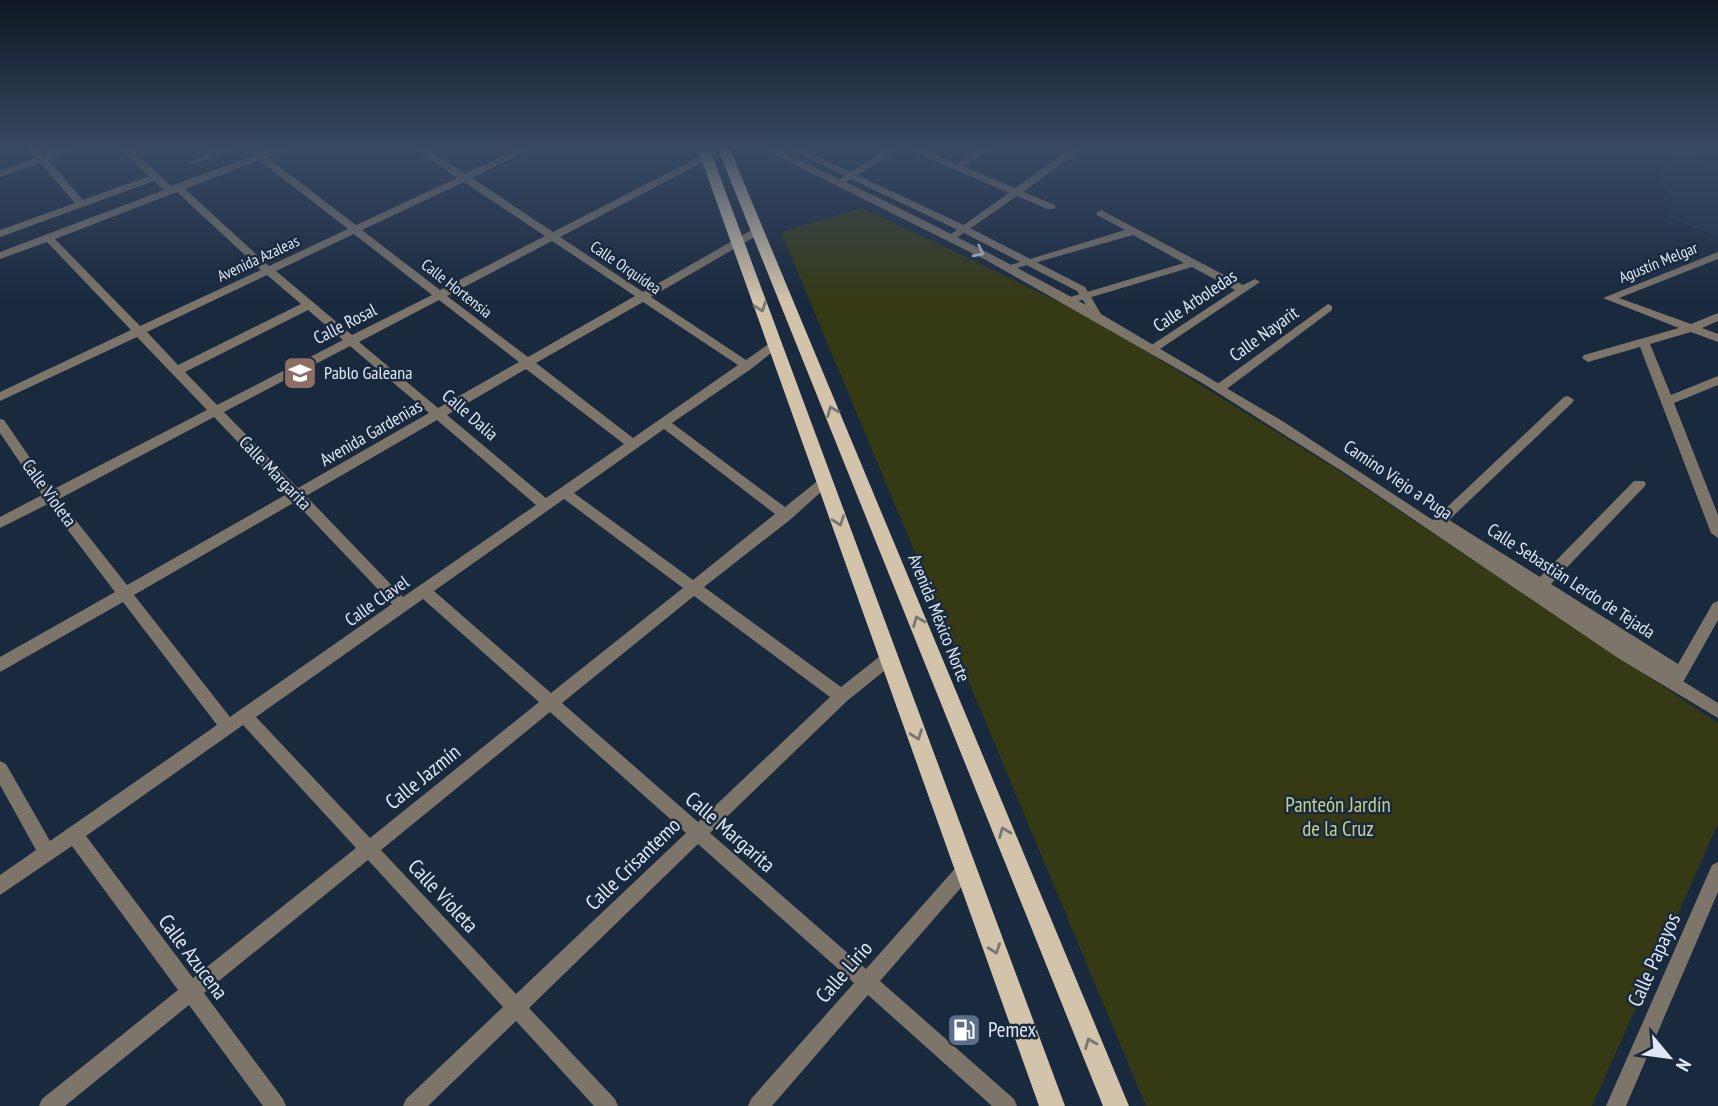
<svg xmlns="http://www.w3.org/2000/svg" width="1718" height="1106" font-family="'PT Sans Narrow',sans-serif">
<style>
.built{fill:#1e324c}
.green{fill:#353914}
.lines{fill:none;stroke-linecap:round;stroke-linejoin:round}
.minor{fill:#7d756a;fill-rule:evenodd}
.tertiary{fill:#7d756a;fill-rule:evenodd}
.primary{fill:#d3c3ab;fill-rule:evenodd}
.oneway{stroke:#c1c6cc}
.oneway2{stroke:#767674}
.labels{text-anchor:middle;stroke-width:5;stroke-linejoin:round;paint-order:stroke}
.far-street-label{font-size:16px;fill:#dee8f6;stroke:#19293e}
.street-label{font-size:18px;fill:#dee8f6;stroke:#19293e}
.poi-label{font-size:18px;fill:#dee8f6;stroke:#19293e;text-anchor:start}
.near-street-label{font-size:21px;fill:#dee8f6;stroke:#19293e}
.near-park-label{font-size:21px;fill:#c7d08b;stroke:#19293e}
.near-poi-label{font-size:21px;fill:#dee8f6;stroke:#19293e;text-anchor:start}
</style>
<rect width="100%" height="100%" fill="#19293e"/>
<path class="built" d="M1678 149 1718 164V237L1667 217 1673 200 1656 175Z"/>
<path class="green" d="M863 208 1091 317 1341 472 1718 723V824L1592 1106H1146L781 232Z"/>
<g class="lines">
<path class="minor" d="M26 147H36L43 155 67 147H81L48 160 83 200 149 176 118 147H129L171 186 277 147H291L267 157 356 225 457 178 413 147H424L465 174 522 147H535L472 178 553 232 703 155H709V159L560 237 643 292 755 228H763V232L651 297 746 360 770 343 774 342 780 346 751 369 672 423 785 507 820 479 825 477 832 482 791 519 704 587 841 687 884 653 889 651 894 653 897 658 894 663 847 701 710 833 866 969 960 863 966 860 972 863 975 869 972 875 880 981 1014 1099 1017 1106H992L868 995 772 1106H748L751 1099 854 983 698 844 529 1008 615 1099 618 1106H594L516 1021 428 1106H403L406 1099 503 1007 368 860 204 993 283 1099 286 1106H263L189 1005 65 1106H39L42 1099 178 990 72 846 0 895V875L36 850 0 785V761L6 764 50 841 217 725 123 602 0 672V657L115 592 48 504 0 528V517L42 495 0 433V419L4 420 52 490 207 410 137 337 0 401V392L131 330 47 242 0 259V252L164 190 154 181 0 237V230L75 203 40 163 0 177V171L36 158ZM259 160 348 229 269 266 185 189ZM464 182 545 236 440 290 362 230ZM177 192 261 270 140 326 55 239ZM354 234 432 295 352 335 276 271ZM552 241 635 296 528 357 447 296ZM267 275 301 304 178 365 147 332ZM439 300 519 362 438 408 359 342ZM643 302 738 365 633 438 536 363ZM308 310 343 340 217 405 185 372ZM350 346 429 413 298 488 224 412ZM526 369 624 444 546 498 447 415ZM214 417 287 494 127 585 59 499ZM437 420 536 505 403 597 306 496ZM664 429 775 514 693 580 574 493ZM564 499 683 588 551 693 434 591ZM295 502 392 604 230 717 134 595ZM694 596 830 697 698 822 562 703ZM423 599 539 702 370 838 256 717ZM550 712 686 833 516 994 381 850ZM243 725 356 848 193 978 86 836Z
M224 147H238L195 164 187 162Z
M891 147H903L843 184 835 182Z
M903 147H916L957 164 982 147H993L964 167 1015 188 1073 147H1084L1023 192 1055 205V209H1047L1017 196 952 241 947 238 948 236 1009 193Z
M1101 210 1243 285 1255 279 1260 282 1154 353 1150 352V346L1235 290 1192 267 1075 302H1067V298L1184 263 1133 235 1013 269H1005L1004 267 1125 230 1097 215 1096 213Z
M1718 252V259L1619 298 1691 324 1718 313V321L1702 328 1718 334V342L1691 332 1650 344 1671 395 1718 376V385L1674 403 1718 515V538L1711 533 1640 347 1588 362 1582 358 1584 355 1679 328 1603 298Z
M1328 304 1332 306V310L1224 391H1216L1214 388 1216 385Z
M1568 396 1574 400 1572 403 1449 520 1540 577 1634 481H1644L1646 484 1644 487 1551 584 1678 664 1713 603 1718 601V620L1681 686 1676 688 1671 686 1668 681 1671 676 1543 594 1535 598 1530 596 1528 592 1531 586 1441 528 1434 531 1427 526 1564 397Z
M1718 862V892L1626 1106H1606L1712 865Z"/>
<path class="tertiary" d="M759 147H772C878 197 983 248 1086 305L1077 291 960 231 784 147H797L968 227 1085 287 1101 314 1284 422 1583 619 1718 703V718L1618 658 1345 473 1204 384 986 260Z"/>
<path class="primary" d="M697 147H709L1065 1106H1039Z
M717 147H729L1129 1106H1103Z"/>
</g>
<defs><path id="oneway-chevron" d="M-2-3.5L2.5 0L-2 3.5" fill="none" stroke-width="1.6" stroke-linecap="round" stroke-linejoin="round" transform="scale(1.75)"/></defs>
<use class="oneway" href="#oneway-chevron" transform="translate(979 252) rotate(27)"/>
<g class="oneway2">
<use href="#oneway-chevron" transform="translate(761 307) rotate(70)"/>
<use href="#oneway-chevron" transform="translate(832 411) rotate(-112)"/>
<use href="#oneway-chevron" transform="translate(839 521) rotate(70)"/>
<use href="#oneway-chevron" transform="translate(918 621) rotate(-112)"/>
<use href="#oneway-chevron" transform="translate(917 735) rotate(70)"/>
<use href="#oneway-chevron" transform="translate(1004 832) rotate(-112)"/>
<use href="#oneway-chevron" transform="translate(995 949) rotate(70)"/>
<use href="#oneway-chevron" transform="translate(1090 1043) rotate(-112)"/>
</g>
<linearGradient id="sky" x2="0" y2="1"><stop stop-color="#0e1722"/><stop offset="0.49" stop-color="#384963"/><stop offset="1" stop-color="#384963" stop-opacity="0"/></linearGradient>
<rect width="1718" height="302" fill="url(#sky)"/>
<defs>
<g id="school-square" transform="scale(1.75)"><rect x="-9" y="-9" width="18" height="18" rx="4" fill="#8d6e63" stroke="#19293e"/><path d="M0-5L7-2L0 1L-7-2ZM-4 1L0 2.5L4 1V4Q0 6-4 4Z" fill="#fff"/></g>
<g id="fuel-square" transform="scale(1.75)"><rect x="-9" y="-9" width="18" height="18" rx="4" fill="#5c6f8a" stroke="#19293e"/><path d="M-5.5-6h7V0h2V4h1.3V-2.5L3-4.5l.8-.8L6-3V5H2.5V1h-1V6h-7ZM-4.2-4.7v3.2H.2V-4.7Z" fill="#fff"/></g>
</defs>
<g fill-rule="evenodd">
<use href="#school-square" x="300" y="373"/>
<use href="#fuel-square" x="964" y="1030"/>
</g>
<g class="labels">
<g class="far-street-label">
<text transform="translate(258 258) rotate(-25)" y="6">Avenida Azaleas</text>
<text transform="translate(1658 262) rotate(-22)" y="6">Agustín Melgar</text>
<text transform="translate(626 267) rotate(34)" y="6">Calle Orquídea</text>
<text transform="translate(457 288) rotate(38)" y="6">Calle Hortensia</text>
</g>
<g class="street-label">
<text transform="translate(1195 301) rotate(-34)" y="6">Calle Arboledas</text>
<text transform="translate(345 324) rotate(-27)" y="6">Calle Rosal</text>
<text transform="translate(1264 334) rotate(-36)" y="6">Calle Nayarit</text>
<text transform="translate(470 415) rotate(41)" y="6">Calle Dalia</text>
<text transform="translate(371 433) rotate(-30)" y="6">Avenida Gardenias</text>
<text transform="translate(275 473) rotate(46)" y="6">Calle Margarita</text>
<text transform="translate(1398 480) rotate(34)" y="6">Camino Viejo a Puga</text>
<text transform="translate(49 493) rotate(54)" y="6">Calle Violeta</text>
<text transform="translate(1571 581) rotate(33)" y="6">Calle Sebastián Lerdo de Tejada</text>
<text transform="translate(377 601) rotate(-35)" y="6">Calle Clavel</text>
<text transform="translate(939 618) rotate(68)" y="6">Avenida México Norte</text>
</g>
<g class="poi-label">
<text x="324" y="379">Pablo Galeana</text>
</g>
<g class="near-street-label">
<text transform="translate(423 777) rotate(-39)" y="7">Calle Jazmín</text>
<text transform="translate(730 832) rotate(41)" y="7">Calle Margarita</text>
<text transform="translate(633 864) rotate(-44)" y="7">Calle Crisantemo</text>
<text transform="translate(443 896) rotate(47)" y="7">Calle Violeta</text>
<text transform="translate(193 957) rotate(53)" y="7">Calle Azucena</text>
<text transform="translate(1654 960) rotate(-66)" y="7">Calle Papayos</text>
<text transform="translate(844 972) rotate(-49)" y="7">Calle Lirio</text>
</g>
<g class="near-park-label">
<text x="1338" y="812">Panteón Jardín<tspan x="1338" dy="24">de la Cruz</tspan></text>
</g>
<g class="near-poi-label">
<text x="988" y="1037">Pemex</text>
</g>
</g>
<g transform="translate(1669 1057) rotate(119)" stroke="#19293e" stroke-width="5" paint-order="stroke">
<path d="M0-5L12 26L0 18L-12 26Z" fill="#dee8f6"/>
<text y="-10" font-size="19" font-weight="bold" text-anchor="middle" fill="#dee8f6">N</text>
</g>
</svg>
